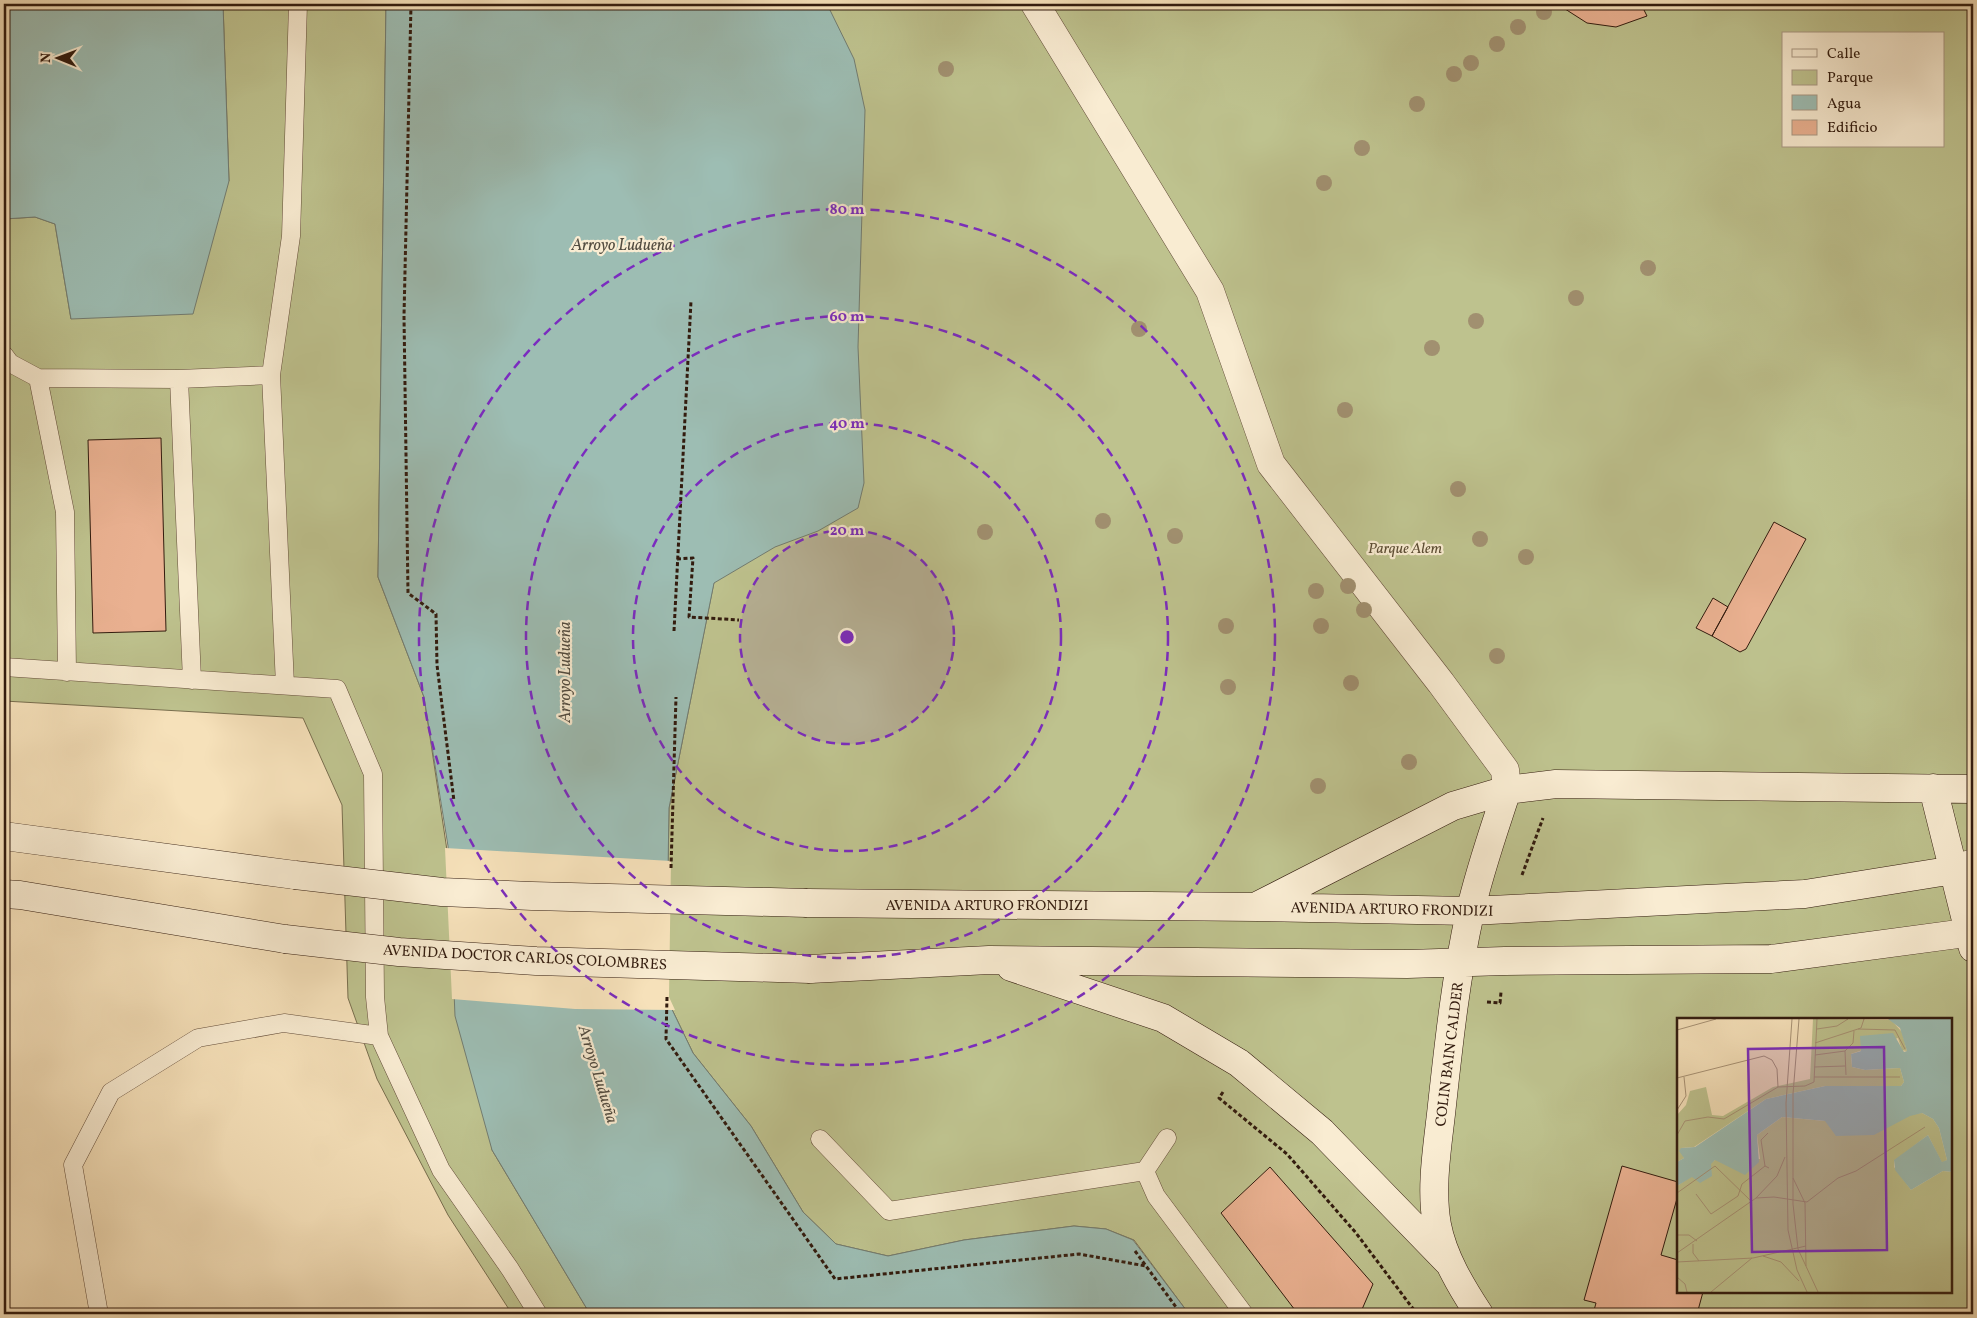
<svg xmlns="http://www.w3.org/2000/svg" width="1977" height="1318" font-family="Vollkorn,serif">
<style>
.green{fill:#bec28e;stroke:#786e4e;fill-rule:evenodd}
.water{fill:#9dbdb3;stroke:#727c71}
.pier{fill:#f6e1ba}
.building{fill:#eab191;stroke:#321b0e}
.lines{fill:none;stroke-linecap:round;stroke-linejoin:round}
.lane-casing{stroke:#634c39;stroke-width:19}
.street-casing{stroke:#634c39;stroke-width:29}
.secondary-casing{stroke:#321b0e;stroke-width:29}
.path{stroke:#321b0e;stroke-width:3;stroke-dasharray:4 2.5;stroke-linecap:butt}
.lane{stroke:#f9ecd2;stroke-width:18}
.street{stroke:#f9ecd2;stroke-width:28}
.secondary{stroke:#f9ecd2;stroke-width:28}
.secondary-bridge-casing{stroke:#321b0e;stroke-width:29;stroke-linecap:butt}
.secondary-bridge{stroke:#f9ecd2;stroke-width:28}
.tree{fill:#a19070}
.ring{fill:none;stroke:#7b2cbf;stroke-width:2.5;stroke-dasharray:9 6}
.labels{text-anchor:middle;stroke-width:4.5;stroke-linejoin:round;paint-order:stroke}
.park-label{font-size:15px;font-style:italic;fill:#5c4d34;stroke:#f9ecd2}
.street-label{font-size:15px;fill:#321b0e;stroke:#f9ecd2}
.water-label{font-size:16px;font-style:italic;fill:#524c40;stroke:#f9ecd2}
.inset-road{fill:none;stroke:#a89275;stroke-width:1}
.view{fill:#7b2cbf;fill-opacity:0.15;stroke:#7b2cbf;stroke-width:2.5}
.inset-edge{fill:none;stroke:#321b0e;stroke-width:2.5}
.centre{fill:#7b2cbf;stroke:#f9ecd2;stroke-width:2.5}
.ring-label{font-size:15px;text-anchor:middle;font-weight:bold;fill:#7b2cbf;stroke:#f9ecd2;stroke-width:4.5;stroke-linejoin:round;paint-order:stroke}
</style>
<rect width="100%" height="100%" fill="#f6e1ba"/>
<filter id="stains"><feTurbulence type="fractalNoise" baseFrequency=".004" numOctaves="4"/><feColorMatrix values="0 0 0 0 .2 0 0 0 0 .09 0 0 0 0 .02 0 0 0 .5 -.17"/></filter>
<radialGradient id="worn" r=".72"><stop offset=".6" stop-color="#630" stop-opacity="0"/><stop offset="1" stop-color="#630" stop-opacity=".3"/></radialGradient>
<path class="green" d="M223 4H386L378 577 424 697 492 1150 590 1314H512L448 1215 377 1079 348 998 342 805 303 718 4 701V219L35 217 55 224 71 319 229 181Z
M662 4H1973V1314H1189L1134 1240 1106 1229 1074 1226 964 1240 888 1256 836 1244 803 1212 751 1126 693 1053 666 997 669 808 714 582ZM1783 34H1943V146H1783ZM1678 1019H1951V1292H1678Z"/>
<path class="water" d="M4 4H223L229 181 193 314 71 319 55 224 35 217 4 219Z
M386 4H827L854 59 865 110 858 347 864 483 858 508 818 531 775 547 714 583 669 808 666 997 693 1053 751 1126 803 1212 836 1244 888 1256 964 1240 1074 1226 1106 1229 1133 1240 1189 1314H590L492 1150 455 1016 448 846 424 697 378 577Z"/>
<path class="pier" d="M445 848 671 861 669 997 675 1010 575 1009 452 999Z"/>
<path class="building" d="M1561 4H1641L1647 16 1616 27 1587 23 1562 7Z
M161 438 166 631 93 633 88 440Z
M1774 522 1806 539 1746 649 1740 652 1712 636Z
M1713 598 1728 607 1712 636 1696 628Z
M1622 1166 1678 1182V1195L1661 1255 1678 1260V1292H1703L1697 1314H1593L1596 1303 1584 1300Z
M1270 1167 1373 1284 1360 1314H1298L1221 1213Z"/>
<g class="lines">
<g class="lane-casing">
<path id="lane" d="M4 355 10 363 38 378 179 379 271 375
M38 378 65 512 67 672
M179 379 192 680
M4 667 337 689 373 774 375 997 379 1036 441 1170 510 1269 538 1314
M285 685 271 375 291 236 298 4
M820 1139 889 1211 1145 1171 1167 1138
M1145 1171 1156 1196 1244 1314
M99 1314 73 1165 111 1092 198 1038 284 1023 379 1036"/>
</g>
<g class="street-casing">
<path id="street" d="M1035 4 1210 291 1271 464 1441 683 1505 770 1507 790"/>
</g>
<g class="secondary-casing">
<path id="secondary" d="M1933 788 1973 948
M4 836 295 875
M4 894 20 895 285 939
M807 903 1256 907 1470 911 1805 894 1954 870 1973 863
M1259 905 1453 806 1507 790 1556 784 1973 789
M1011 967 1163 1018 1239 1063 1322 1132 1450 1264
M810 969 989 960 1407 964 1505 961 1771 959 1973 932
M1479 1314C1462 1288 1443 1257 1437 1225 1430 1186 1438 1144 1442 1105 1449 1041 1456 976 1470 913 1479 872 1494 830 1507 790"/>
</g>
<path class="path" d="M411 4 404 316 408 593 436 614 437 665 454 801
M677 559 693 558 689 617 739 620
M674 631 691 301
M671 868 676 697
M1522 875 1543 818
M667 997 666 1039 835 1279 1079 1254 1146 1266
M1487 1002 1500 1003 1501 992
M1223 1092 1219 1098 1287 1154 1356 1233 1417 1314
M1135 1251 1181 1314"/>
<use href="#lane" class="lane"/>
<use href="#street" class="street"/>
<use href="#secondary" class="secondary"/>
<g class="secondary-bridge-casing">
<path id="secondary-bridge" d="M295 875 442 892 532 896 807 903
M285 939 399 952 536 961 810 969"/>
</g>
<use href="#secondary-bridge" class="secondary-bridge"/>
</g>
<g class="tree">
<circle cx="1544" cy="12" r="8"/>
<circle cx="1518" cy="27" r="8"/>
<circle cx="1497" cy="44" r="8"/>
<circle cx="1471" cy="63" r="8"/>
<circle cx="946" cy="69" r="8"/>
<circle cx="1454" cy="74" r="8"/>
<circle cx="1417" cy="104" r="8"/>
<circle cx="1362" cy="148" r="8"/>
<circle cx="1324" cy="183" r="8"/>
<circle cx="1648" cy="268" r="8"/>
<circle cx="1576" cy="298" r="8"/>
<circle cx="1476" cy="321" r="8"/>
<circle cx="1139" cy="329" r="8"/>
<circle cx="1432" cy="348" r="8"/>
<circle cx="1345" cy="410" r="8"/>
<circle cx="1458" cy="489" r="8"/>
<circle cx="1103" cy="521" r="8"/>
<circle cx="985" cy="532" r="8"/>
<circle cx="1175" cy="536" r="8"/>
<circle cx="1480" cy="539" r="8"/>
<circle cx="1526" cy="557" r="8"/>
<circle cx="1348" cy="586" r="8"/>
<circle cx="1316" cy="591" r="8"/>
<circle cx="1364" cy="610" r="8"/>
<circle cx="1226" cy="626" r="8"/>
<circle cx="1321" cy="626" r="8"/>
<circle cx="1497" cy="656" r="8"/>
<circle cx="1351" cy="683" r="8"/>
<circle cx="1228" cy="687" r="8"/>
<circle cx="1409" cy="762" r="8"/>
<circle cx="1318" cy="786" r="8"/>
</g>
<circle cx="847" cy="637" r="107" fill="#7b2cbf" fill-opacity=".12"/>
<g class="ring">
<circle cx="847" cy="637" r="107"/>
<circle cx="847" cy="637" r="214"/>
<circle cx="847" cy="637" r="321"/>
<circle cx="847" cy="637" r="428"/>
</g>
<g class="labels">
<g class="park-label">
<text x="1405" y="553">Parque Alem</text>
</g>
<g class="street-label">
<text x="987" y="910">AVENIDA ARTURO FRONDIZI</text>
<text transform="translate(1392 909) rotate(1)" y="5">AVENIDA ARTURO FRONDIZI</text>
<text transform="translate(525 957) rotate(3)" y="5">AVENIDA DOCTOR CARLOS COLOMBRES</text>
<text transform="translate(1449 1054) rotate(-83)" y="5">COLIN BAIN CALDER</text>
</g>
<g class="water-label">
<text x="622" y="250">Arroyo Ludueña</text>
<text transform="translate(564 672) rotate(-90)" y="6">Arroyo Ludueña</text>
<text transform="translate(599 1074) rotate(73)" y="6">Arroyo Ludueña</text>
</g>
</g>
<g transform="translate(1677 1018)">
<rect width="275" height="275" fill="#f6e1ba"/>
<path d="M136 1 214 2 225 14 230 33 225 32 221 20 174 36 175 49 188 52 223 50 227 64 224 68H148L89 81 17 129 4 130 7 140 0 144V97L9 87 13 73 29 69 35 97 46 98 96 69 133 61ZM245 95 256 101 262 110 270 142 265 145 251 117 217 143V149L234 172 266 153 275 154V274H0V168L3 166 38 142 83 141 80 117 105 99 148 103Z" fill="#bec28e"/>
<path d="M211 1H275V154L266 153 234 172 218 152 217 142 251 117 265 144 270 142 262 110 256 101 245 95 233 98 197 117 159 118 148 103 105 99 80 117 82 144 68 157 38 142 34 146 35 158 23 165 15 159 0 168V144L7 140 2 133 4 130 18 129 89 81 148 68H224L227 64 223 50 188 52 175 49 174 36 184 33 183 18 216 15 227 34 230 33 223 10Z" fill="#9dbdb3"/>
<path class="inset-road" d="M115 1 109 85 111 212 120 252 130 274M122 1 116 76V186L121 231 141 274M140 11 160 8 171 1M181 11 218 12 228 31M0 12 39 1M138 25 184 10 187 1M138 37 168 33M137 49 168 48M169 57 168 33 176 25 177 13M137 59H223M0 60 87 38 95 42 100 51 101 69M0 92 9 78 7 59M91 115 84 122 88 148 92 150M0 117 8 103 31 99 47 101 101 69 128 68 137 64 140 1M116 160 128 185 129 248M0 175 38 148 74 183M19 176 34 196 61 178 65 166 88 148M79 180 100 158 108 139M0 217H12L20 223M16 226V235L22 243M0 235 79 180 97 179 130 184 161 160 179 153 248 109M86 238 104 244 122 263M0 244 76 240 129 228M0 259 8 266 10 274M34 274 75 240"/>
<path class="view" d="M207 29 210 232 75 234 71 31Z"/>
<rect width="275" height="275" class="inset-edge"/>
</g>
<circle cx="847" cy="637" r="8" class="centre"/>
<g class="ring-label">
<text x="847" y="214">80 m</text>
<text x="847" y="321">60 m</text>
<text x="847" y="428">40 m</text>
<text x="847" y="535">20 m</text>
</g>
<rect width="1977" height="1318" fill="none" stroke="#f6e1ba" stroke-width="20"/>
<rect x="5" y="5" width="1967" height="1308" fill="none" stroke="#321b0e" stroke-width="2.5"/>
<rect x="10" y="10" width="1957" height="1298" fill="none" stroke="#321b0e"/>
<rect x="1782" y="32" width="162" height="115" fill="#f9ecd2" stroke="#a99884"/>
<rect x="1792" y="49" width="25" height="8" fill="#f9ecd2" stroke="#a99884"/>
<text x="1827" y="58" font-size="15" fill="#321b0e">Calle</text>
<rect x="1792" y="70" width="25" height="15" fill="#bec28e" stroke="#a99884"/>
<text x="1827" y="82" font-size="15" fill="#321b0e">Parque</text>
<rect x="1792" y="95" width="25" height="15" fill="#9dbdb3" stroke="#a99884"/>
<text x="1827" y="108" font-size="15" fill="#321b0e">Agua</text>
<rect x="1792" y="120" width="25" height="15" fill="#eab191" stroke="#a99884"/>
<text x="1827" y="132" font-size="15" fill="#321b0e">Edificio</text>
<g transform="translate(58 58) rotate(271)" stroke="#f9ecd2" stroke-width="4" paint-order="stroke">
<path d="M0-4L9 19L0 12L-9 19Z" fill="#321b0e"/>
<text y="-8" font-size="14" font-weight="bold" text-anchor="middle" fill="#321b0e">N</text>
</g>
<rect width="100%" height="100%" filter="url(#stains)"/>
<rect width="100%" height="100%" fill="url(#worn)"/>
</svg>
